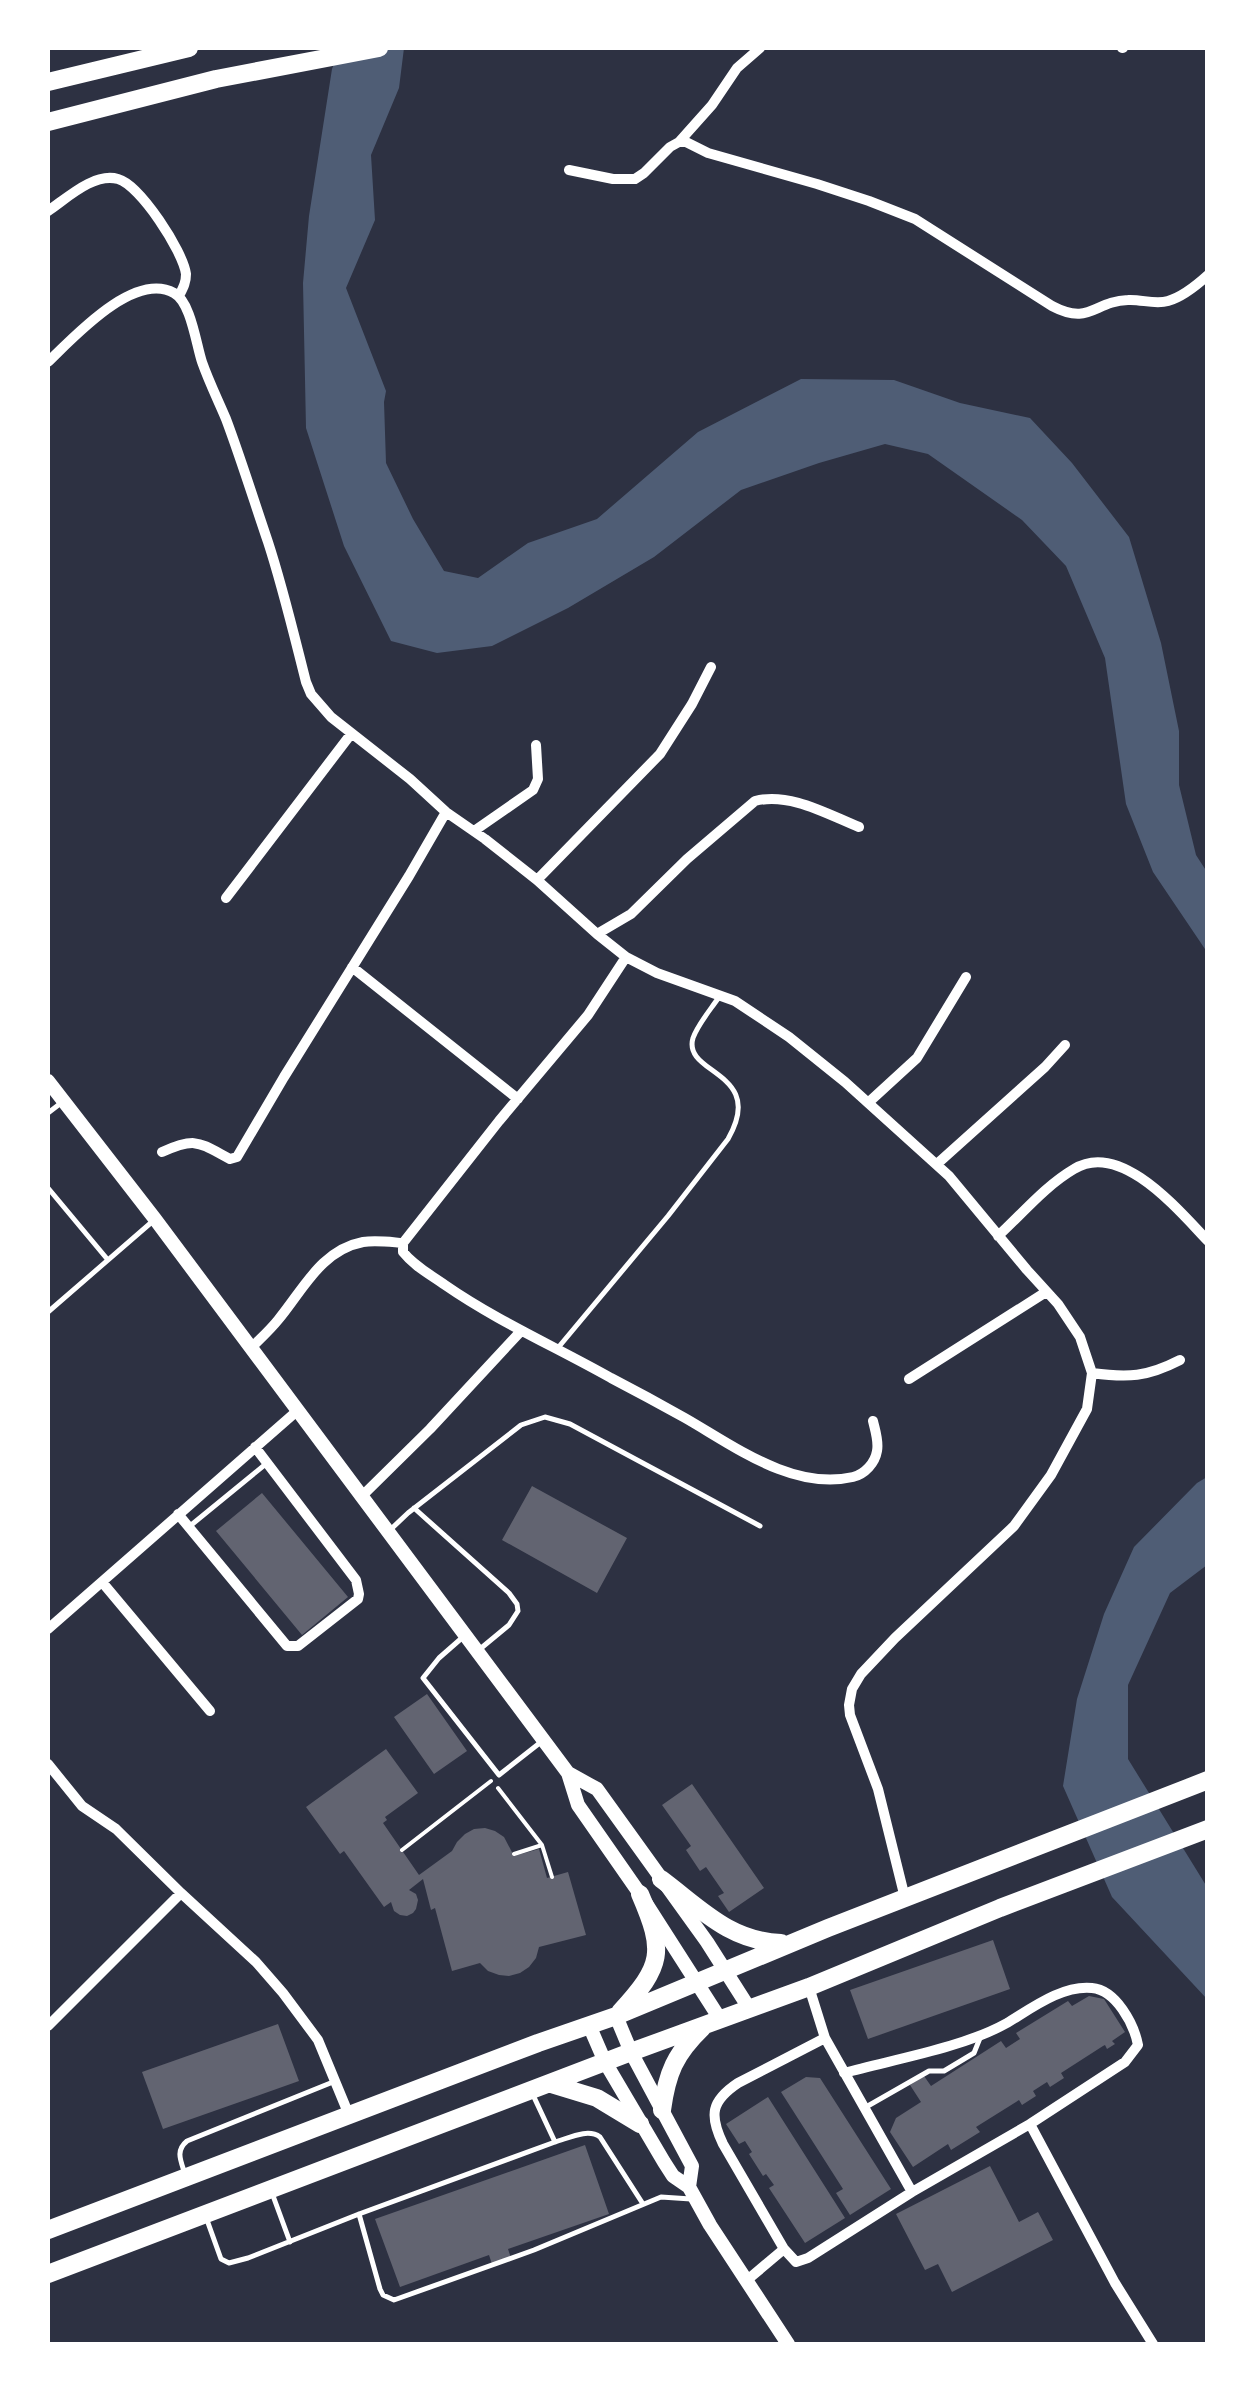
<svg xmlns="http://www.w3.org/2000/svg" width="1255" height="2392" font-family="'Asap Condensed',sans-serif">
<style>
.water{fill:#4f5d75}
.building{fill:#626471}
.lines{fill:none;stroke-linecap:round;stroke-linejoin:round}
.path{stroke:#fff;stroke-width:4}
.service{stroke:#fff;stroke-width:5}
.minor{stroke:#fff;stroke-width:10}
.secondary{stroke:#fff;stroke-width:14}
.trunk{stroke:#fff;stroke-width:18}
.motorway{stroke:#fff;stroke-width:18}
</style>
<rect width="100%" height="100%" fill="#2d3142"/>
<path class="water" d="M340 48H404L399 88 371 155 375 220 346 288 386 391 384 402 386 463 413 519 444 571 478 578 528 543 597 519 698 432 801 379 894 380 960 403 1030 418 1072 463 1129 537 1161 643 1179 731V785L1196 855 1207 872V952L1153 872 1126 804 1105 658 1066 566 1022 520 928 454 885 444 819 463 741 490 654 557 568 608 492 646 437 653 391 641 344 546 306 428 303 283 309 216 332 69Z
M1207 1477V1565L1170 1593 1128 1685V1759L1207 1887V1999L1112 1897 1063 1786 1077 1699 1104 1614 1134 1547 1197 1483Z"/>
<path class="building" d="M532 1486 627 1538 597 1593 502 1540Z
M262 1493 348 1597 302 1635 216 1531Z
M427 1694 467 1751 434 1774 394 1717Z
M386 1749 418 1793 385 1817 387 1820 383 1823 419 1875 452 1851 457 1842 465 1834 474 1829 485 1828 495 1831 504 1837 514 1856 539 1849 547 1878 568 1872 586 1935 539 1947 536 1958 529 1967 520 1973 509 1976 499 1975 488 1971 480 1963 452 1971 435 1908 431 1910 423 1879 409 1890 416 1894 418 1900 416 1909 413 1913 407 1916 400 1915 394 1911 391 1902 384 1907 344 1851 340 1854 306 1807Z
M692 1784 764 1888 729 1912 718 1896 724 1893 706 1867 700 1871 686 1850 691 1846 662 1805Z
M993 1940 1010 1989 868 2039 850 1990Z
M1089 1996 1104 1999 1125 2032 1112 2041 1115 2044 1107 2049 1105 2045 1103 2046 1061 2073 1064 2078 1050 2087 1047 2082 1033 2091 1036 2096 1022 2105 1019 2100 976 2127 980 2132 951 2150 948 2144 913 2167 890 2132 896 2118 921 2102 910 2085 924 2076 931 2086 1001 2041 1006 2048 1020 2039 1016 2033 1068 2001 1072 2006Z
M278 2024 299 2081 163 2129 142 2072Z
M806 2077 820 2078 891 2189 850 2215 836 2193 843 2189 781 2092Z
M768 2097 845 2218 805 2243 769 2188 774 2185 766 2174 763 2176 749 2154 752 2152 745 2141 739 2144 726 2124Z
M585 2145 609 2214 508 2249 511 2258 492 2264 489 2255 400 2287 375 2219Z
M990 2166 1019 2222 1038 2212 1053 2240 952 2292 938 2264 925 2270 896 2214Z"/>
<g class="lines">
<path class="path" d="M498 1788 542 1845 552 1877
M402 1850 491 1781
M514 1854 542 1845"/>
<path class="service" d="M48 1113 61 1103
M48 1188 108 1260
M48 1312 153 1221
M557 1349 668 1216 728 1139C767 1071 682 1075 693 1038 698 1024 711 1009 719 997
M414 1508 509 1593 517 1604 518 1611 509 1625 480 1649
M190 1526 267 1463
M389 1531 408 1513 521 1425 545 1417 570 1424 760 1526
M463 1637 439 1658 423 1678 499 1775 541 1742
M533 2095 555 2142
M866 2107 929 2071H944L974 2053 980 2038
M185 2174C181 2161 175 2151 187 2141L333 2082
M272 2193 290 2242
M359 2214 380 2289 383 2295 394 2300 534 2250 661 2197 691 2199
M207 2220 221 2259 229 2263 248 2258 359 2214 555 2142C569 2138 588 2128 600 2137L643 2204"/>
<path class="minor" d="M1122 48H1123
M679 142 712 105 737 68 760 48
M569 170 613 179H635L644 173 670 147 679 142H686L708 153 817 184 869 201 915 219 1052 306C1090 326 1094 301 1128 300 1141 299 1155 305 1168 301 1182 297 1197 285 1208 275
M48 211C66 199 94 172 118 179 140 185 183 251 186 274 186 283 183 288 179 296
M48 362C74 337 134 271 174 293 191 302 196 344 202 362 209 382 218 400 226 419 241 459 254 501 268 542 283 588 294 635 306 682L311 694 331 717 410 779 446 812 485 839 537 880 597 934 626 957 657 973 735 1001 789 1037 845 1082 949 1176 1027 1270 1058 1304 1080 1337 1092 1373 1087 1409 1051 1475 1014 1526 895 1638 861 1674 852 1689 849 1705 850 1715 878 1789 905 1898
M474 831 533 790 538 779 536 745
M537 880 660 754 692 704 711 667
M226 898 351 734
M597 934 631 914 687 859 755 801C789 792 827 814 859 827
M626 957 588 1015 499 1121 403 1243V1252C414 1266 431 1275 445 1285 497 1321 556 1347 611 1378 636 1391 660 1404 685 1418 734 1446 793 1491 853 1477 865 1474 875 1463 877 1451 879 1441 875 1430 873 1421
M352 967 518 1099
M869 1102 917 1058 966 977
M162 1152C196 1137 198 1142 230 1159L237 1157 284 1077 409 876 446 812
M937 1164 1045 1067 1065 1045
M998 1236C1022 1214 1045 1186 1074 1169 1121 1140 1179 1211 1208 1241
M251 1348C260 1339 270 1330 278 1320 303 1290 321 1250 363 1242 376 1240 390 1242 403 1243
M1092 1373C1128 1378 1147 1377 1180 1360
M909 1379 1046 1292
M362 1496 430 1429 521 1331
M178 1514 287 1646H298L358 1599 359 1594 356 1580 255 1447
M102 1582 210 1711
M48 1629 297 1411
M48 1764 82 1806 116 1829 181 1893 256 1962 283 1993 318 2040 349 2115
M809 1987 825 2038 912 2192
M48 2026 181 1893
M825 2038 738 2083C711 2101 709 2115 723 2144L784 2249 796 2262 808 2258 912 2192 1030 2124 1125 2062 1138 2045C1134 2024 1116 1990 1092 1988 1062 1985 1032 2008 1007 2023 962 2048 895 2059 844 2073
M1030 2124 1115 2283 1153 2344
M746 2281 784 2249"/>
<path class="secondary" d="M48 1081 155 1219 568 1773 578 1805 640 1894 720 2019
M568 1773 597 1789 707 1942 749 2008
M616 2016 631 2052 692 2166 689 2187
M589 2025 605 2062 664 2162 673 2176 689 2187 710 2225 788 2344"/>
<path class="trunk" d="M661 1879C700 1908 729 1941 781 1943
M620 2012C663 1965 665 1952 640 1894
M551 2084 597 2098 640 2124
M662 2110C667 2073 675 2054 702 2028
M48 2230 538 2043 616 2016 828 1928 1208 1780
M48 2274 631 2052 809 1987 1000 1908 1208 1829"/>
<path class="motorway" d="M48 82 189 48
M48 122 216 79 379 48"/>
</g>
<rect width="1255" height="2392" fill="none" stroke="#ffffff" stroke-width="100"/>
</svg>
